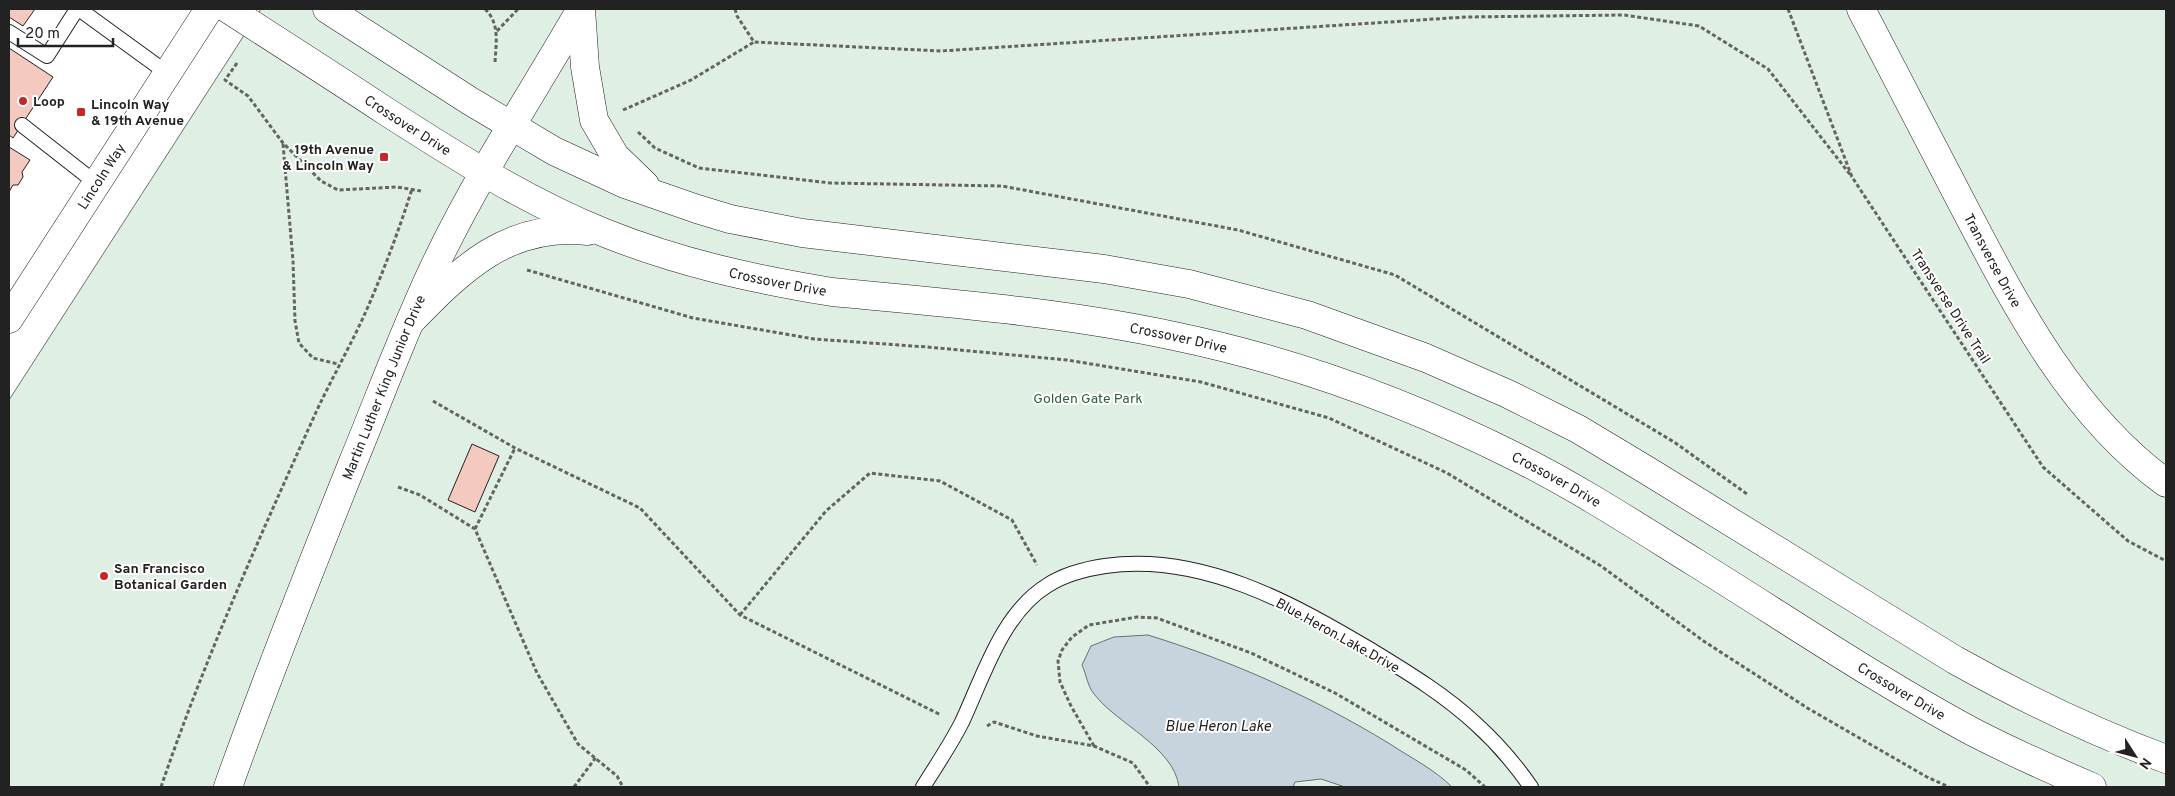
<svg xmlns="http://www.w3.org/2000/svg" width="2175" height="796" font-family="Overpass,sans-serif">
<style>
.green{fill:#e0efe3;stroke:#6f6f6f}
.water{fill:#c7d3dd;stroke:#6f6f6f}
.building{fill:#f3c9c0;stroke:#222}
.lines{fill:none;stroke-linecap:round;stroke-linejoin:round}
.service-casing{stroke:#222;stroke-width:16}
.minor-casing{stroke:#222;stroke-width:29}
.tertiary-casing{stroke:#222;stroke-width:29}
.primary-casing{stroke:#222;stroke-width:29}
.trunk-casing{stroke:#222;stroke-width:29}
.path{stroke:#646464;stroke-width:3;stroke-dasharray:4 2.5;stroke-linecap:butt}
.service{stroke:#fff;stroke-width:14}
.minor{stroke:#fff;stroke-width:28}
.tertiary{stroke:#fff;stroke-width:28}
.primary{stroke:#fff;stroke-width:28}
.trunk{stroke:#fff;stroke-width:28}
.poi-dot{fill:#c62828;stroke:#fff;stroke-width:2}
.labels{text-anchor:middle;stroke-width:4;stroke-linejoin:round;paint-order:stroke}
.poi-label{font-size:14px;font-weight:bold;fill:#222;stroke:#fff;text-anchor:start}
.street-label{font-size:14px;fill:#222;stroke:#fff}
.park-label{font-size:14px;fill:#2f5e38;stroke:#fff}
.water-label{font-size:15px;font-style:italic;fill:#222;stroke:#fff}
</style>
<rect width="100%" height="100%" fill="#fff"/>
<path class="green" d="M261 9H2166V787H9V400Z"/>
<path class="water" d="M1148 635C1232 661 1315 698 1390 744 1411 758 1434 769 1452 787H1345L1321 779 1295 782 1293 787H1179C1174 747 1117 724 1094 694 1088 687 1086 674 1082 665L1091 646 1114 637Z"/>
<path class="building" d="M9 9H35L23 26 9 17Z
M9 48 53 77 13 138 9 135Z
M9 147 30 160 22 172 23 177 18 185H13L9 192Z
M472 444 499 456 475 512 448 500Z"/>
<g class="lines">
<g class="service-casing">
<path id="service" d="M79 9 167 73
M9 32 47 56 77 9
M22 125 96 183
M923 787C936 766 951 744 962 722 984 675 1002 613 1048 585 1065 574 1085 569 1105 566 1200 552 1292 603 1371 650 1407 672 1445 695 1476 724 1497 743 1515 764 1531 787"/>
</g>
<g class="minor-casing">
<g id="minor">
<path id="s1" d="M1861 9C1896 75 1930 141 1964 207 2017 308 2072 415 2166 483"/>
</g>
</g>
<g class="tertiary-casing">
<g id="tertiary">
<path id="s2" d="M228 787C267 677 310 569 353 462 381 394 406 325 438 259 480 172 533 92 581 9"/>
</g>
</g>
<g class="primary-casing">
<g id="primary">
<path id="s3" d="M9 319 209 9"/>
</g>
</g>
<g class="trunk-casing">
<g id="trunk">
<path id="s4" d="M228 9C281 43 334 77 387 112 457 157 528 202 605 233 680 263 753 279 832 292 947 303 1062 312 1174 336 1294 361 1409 403 1518 458 1580 489 1638 527 1696 563 1788 620 1878 681 1973 732 2012 752 2052 770 2092 787"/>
<path d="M327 9 470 101 554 151 625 184 697 209 730 219 802 233 1104 269 1189 284 1307 315 1426 358 1508 394 1578 429 1648 471 1955 660C2023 698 2093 732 2166 759"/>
<path d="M581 9 585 67 594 120 615 156 645 185"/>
<path d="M410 322C461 269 509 222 588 231"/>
</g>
</g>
<path class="path" d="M485 9C500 23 496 43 495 62
M735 9 737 16 754 42 941 51 1466 17 1624 15 1699 26 1768 69 1852 177
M1788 9 1852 177 2043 467 2128 541 2166 561
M497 31 518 9
M237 63 225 80 248 96 283 143 321 181 338 190 397 187 421 191
M623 110 691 80 754 42
M638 132 655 148 699 168 831 183 1002 186 1238 230 1395 275 1674 442 1747 494
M283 144 293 261 295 321 299 343 313 358 338 364
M527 270 693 318 814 339 927 347 1067 360 1201 382 1329 418 1447 473 1601 566 1705 642 1809 709 1927 777 1949 787
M433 401 515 448 640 508 740 615 941 715
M398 487 420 495 475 529 537 673 578 744 617 776 623 787
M475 529 515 448
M740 615 826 511 870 473 940 481 1012 520 1037 565
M987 726 994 722 1037 736 1094 746 1133 763 1150 787
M1094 746 1071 706 1060 682 1058 661 1062 650 1072 637 1089 625 1137 617 1157 618 1251 653 1335 693 1466 770 1485 787
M161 787C205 658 261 534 317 410 333 376 352 343 367 309 384 270 399 230 412 189
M574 787 596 757"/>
<use href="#service" class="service"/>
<use href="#minor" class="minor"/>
<use href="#tertiary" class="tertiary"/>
<use href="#primary" class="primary"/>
<use href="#trunk" class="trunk"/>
</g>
<g class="poi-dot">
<circle cx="23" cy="101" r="5"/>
<rect x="76" y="107" width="10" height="10" rx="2.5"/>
<rect x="379" y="152" width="10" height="10" rx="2.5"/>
<circle cx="104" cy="576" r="5"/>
</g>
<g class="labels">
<g class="poi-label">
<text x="33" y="106">Loop</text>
<text x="91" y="109">Lincoln Way<tspan x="91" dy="16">&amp; 19th Avenue</tspan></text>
<text x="374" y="154" text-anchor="end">19th Avenue<tspan x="374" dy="16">&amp; Lincoln Way</tspan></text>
<text x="114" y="573">San Francisco<tspan x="114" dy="16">Botanical Garden</tspan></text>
</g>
<g class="street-label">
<text dy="5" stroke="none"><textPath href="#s4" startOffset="214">Crossover Drive</textPath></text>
<text dy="5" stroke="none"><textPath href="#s3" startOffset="170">Lincoln Way</textPath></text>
<text dy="5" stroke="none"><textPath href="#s1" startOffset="284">Transverse Drive</textPath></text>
<text dy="5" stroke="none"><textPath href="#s4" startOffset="619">Crossover Drive</textPath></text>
<text transform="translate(1951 306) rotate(57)" y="5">Transverse Drive Trail</text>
<text dy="5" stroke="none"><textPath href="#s4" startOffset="1024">Crossover Drive</textPath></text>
<text dy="5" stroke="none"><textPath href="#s2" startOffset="429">Martin Luther King Junior Drive</textPath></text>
<text dy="5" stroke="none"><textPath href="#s4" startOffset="1429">Crossover Drive</textPath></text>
<text transform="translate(1338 635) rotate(29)" y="5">Blue Heron Lake Drive</text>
<text dy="5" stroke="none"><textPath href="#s4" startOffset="1834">Crossover Drive</textPath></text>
</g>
<g class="park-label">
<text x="1088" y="403">Golden Gate Park</text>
</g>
<g class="water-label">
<text x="1218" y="731">Blue Heron Lake</text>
</g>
</g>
<rect width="2175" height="796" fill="none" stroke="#222222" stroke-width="20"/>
<g transform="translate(2135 756) rotate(126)" stroke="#ffffff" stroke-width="4" paint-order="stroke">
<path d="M0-4L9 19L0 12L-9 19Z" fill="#222222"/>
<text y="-8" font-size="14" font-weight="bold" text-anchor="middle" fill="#222222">N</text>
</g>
<path d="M18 38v8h95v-8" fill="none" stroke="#222222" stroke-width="2.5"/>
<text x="25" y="38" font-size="15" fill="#222222" stroke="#ffffff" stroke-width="4" paint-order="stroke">20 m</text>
</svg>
